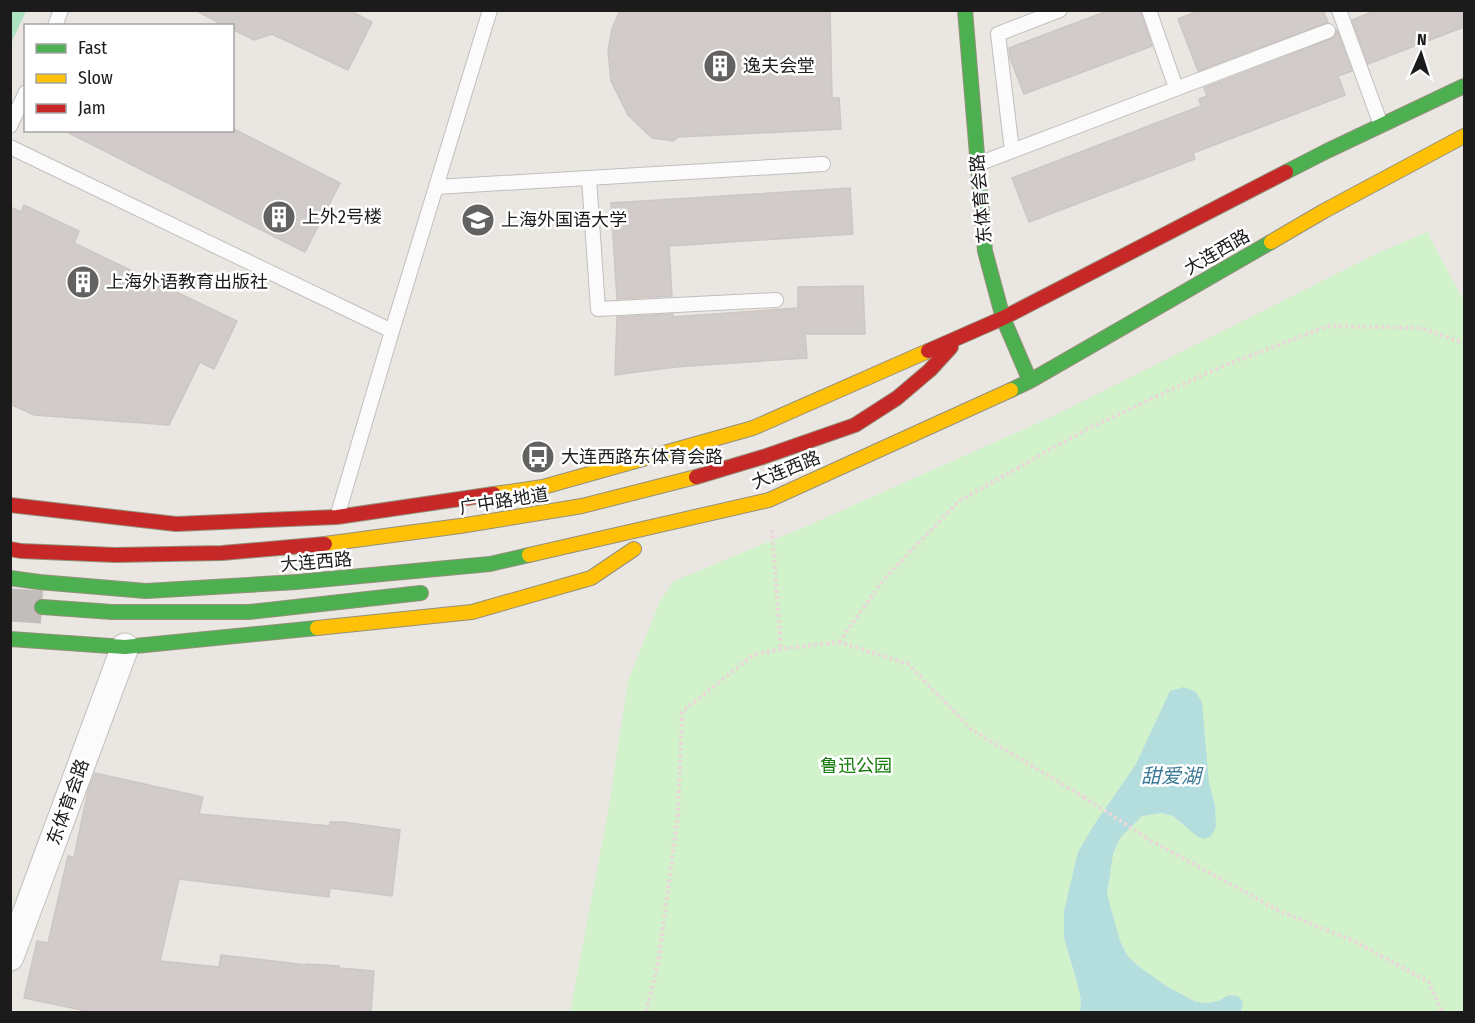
<svg xmlns="http://www.w3.org/2000/svg" width="1475" height="1023" font-family="'Fira Sans Condensed','Noto Sans SC',sans-serif">
<style>
.park{fill:#d2f2cb}
.pitch{fill:#ace3c0}
.water{fill:#b4dede}
.building{fill:#d1ccc9;stroke:#cdc7c4;stroke-width:1.5}
.lines{fill:none;stroke-linecap:round;stroke-linejoin:round}
.primary-tunnel{stroke:#c1bdba;stroke-width:33;stroke-dasharray:33 16;stroke-linecap:butt}
.lane-casing{stroke:#c1bfbd;stroke-width:16}
.street-casing{stroke:#c1bfbd;stroke-width:29}
.fast-casing{stroke:#94907a;stroke-width:16}
.slow-casing{stroke:#94907a;stroke-width:16}
.jam-casing{stroke:#94907a;stroke-width:16}
.path{stroke:#ead7d8;stroke-width:4;stroke-dasharray:3 3;stroke-linecap:butt}
.lane{stroke:#fcfbfb;stroke-width:14}
.street{stroke:#fcfbfb;stroke-width:27}
.fast{stroke:#4caf50;stroke-width:14}
.slow{stroke:#ffc107;stroke-width:14}
.jam{stroke:#c62828;stroke-width:14}
.path-bridge{stroke:#ead7d8;stroke-width:4;stroke-dasharray:3 3;stroke-linecap:butt}
.labels{text-anchor:middle;stroke-width:5;stroke-linejoin:round;paint-order:stroke}
.poi-label{font-size:18px;fill:#1b1b1b;stroke:#fff;text-anchor:start}
.street-label{font-size:18px;fill:#1b1b1b;stroke:#fff}
.park-label{font-size:18px;fill:#127a07;stroke:#fff}
.water-label{font-size:20px;font-style:italic;fill:#3c7a96;stroke:#fff}
</style>
<rect width="100%" height="100%" fill="#eae6e2"/>
<path class="park" d="M1427 232 1464 301V1012H1241L1243 1001 1229 995 1218 1001 1208 1003 1196 1002 1166 986 1137 965 1127 955 1120 941 1107 894 1113 854 1120 838 1142 816 1162 813 1173 816 1181 824 1215 805 1209 783 1170 692 1136 764 1094 825 1078 852 1064 911V938L1077 982 1081 1000 1080 1012H570L608 812 628 681 660 601 674 581 807 526 1051 417 1378 253Z"/>
<path class="pitch" d="M11 10 26 11 11 43 10 11Z"/>
<path class="water" d="M1184 687 1196 692 1202 703 1209 783 1215 805 1216 827 1211 836 1205 839 1198 837 1173 816 1162 813 1142 816 1120 838 1113 854 1107 894 1120 941 1127 955 1137 965 1166 986 1196 1002 1208 1003 1218 1001 1229 995 1237 996 1243 1001 1241 1012H1080L1081 1000 1077 982 1064 938V911L1078 852 1094 825 1136 764 1170 691Z"/>
<path class="building" d="M195 10H349L372 22 348 70 272 34 254 40 232 29V26H225Z
M620 10H830L832 98H839L841 129 678 137 673 141 652 138 628 115 611 81 608 50 612 29Z
M1110 10H1140L1152 46 1024 94 1010 58 1009 48Z
M1201 10H1323L1328 22 1198 71 1178 19Z
M1377 10H1464V27L1368 64 1352 20Z
M1337 30 1352 71 1338 76 1345 95 1193 153 1195 159 1029 222 1012 178 1201 106 1199 99 1207 96 1204 88 1331 39 1335 36Z
M63 130H236L340 183 305 252Z
M850 188 853 234 669 246 672 296 617 299 611 203Z
M24 205 79 231 74 243 237 321 214 369 200 362 169 425 34 415 10 404V207L21 212Z
M863 286 865 334H805L807 358 676 367 615 375 617 317 673 314V317L798 308V287Z
M95 773 203 797 199 814 330 826V822H343L400 830 392 896 330 888 329 897 179 879 160 961 219 967 221 955 307 965V964L339 966V968L374 971 371 1012H91L24 998 37 941 48 943 68 856 74 857 88 791Z"/>
<g class="lines">
<path class="primary-tunnel" d="M10 605 42 607"/>
<g class="lane-casing">
<path id="lane" d="M1149 10 1176 88
M1339 10 1381 125
M55 26 61 10
M10 126 26 92
M10 147 392 331
M1012 151 998 34 1060 10
M978 164 1328 31
M589 178 598 309 776 300
M436 187 823 164
M337 517 392 331 490 10"/>
</g>
<g class="street-casing">
<path id="street" d="M10 957 125 647"/>
</g>
<g class="fast-casing">
<path id="fast" d="M965 10 985 251 1003 318 1030 381
M1286 172 1327 151 1464 86
M1011 390 1030 381 1271 242
M10 578 39 582 146 591 296 582 490 564 529 555
M42 607 112 612H249L421 593
M10 639 125 647 317 628"/>
</g>
<g class="slow-casing">
<path id="slow" d="M1271 242 1324 211 1464 136
M494 494 543 487 753 428 928 351
M325 544 460 526 582 506 696 477
M529 555 769 500 1011 390
M317 628 472 612 591 578 634 549"/>
</g>
<g class="jam-casing">
<path id="jam" d="M928 351 1003 318 1286 172
M696 477 763 457 855 425 897 398 930 370 951 347
M10 505 176 524 337 517 494 494
M10 549 21 551 115 555 222 553 325 544"/>
</g>
<path class="path" d="M772 530 781 649
M839 642 885 578 959 501 1087 429 1218 368 1328 326 1421 328 1464 343
M1145 837 1279 911 1352 940 1429 982 1442 1012
M646 1012 658 964 678 815 682 712 753 655 781 649 839 642 908 664 972 730 1084 797"/>
<use href="#lane" class="lane"/>
<use href="#street" class="street"/>
<use href="#fast" class="fast"/>
<use href="#slow" class="slow"/>
<use href="#jam" class="jam"/>
<path class="path-bridge" d="M1084 797 1145 837"/>
</g>
<defs>
<g id="building-disc" transform="scale(1.725)"><circle r="9.5" fill="#636261" stroke="#fff"/><path d="M-4-6H4V6H1V3H-1V6H-4ZM-2.5-4.3h1.7v1.8h-1.7ZM.8-4.3h1.7v1.8H.8ZM-2.5-1h1.7V.8h-1.7ZM.8-1h1.7V.8H.8Z" fill="#fff"/></g>
<g id="university-disc" transform="scale(1.725)"><circle r="9.5" fill="#636261" stroke="#fff"/><path d="M0-5L7-2L0 1L-7-2ZM-4 1L0 2.5L4 1V4Q0 6-4 4Z" fill="#fff"/></g>
<g id="bus-disc" transform="scale(1.725)"><circle r="9.5" fill="#636261" stroke="#fff"/><path d="M-5-6H5V4H4V6H2V4H-2V6H-4V4H-5ZM-3.5-4V0h7V-4ZM-3.5 1.2v1.5H-2V1.2ZM2 1.2v1.5H3.5V1.2Z" fill="#fff"/></g>
</defs>
<g fill-rule="evenodd">
<use href="#building-disc" x="720" y="66"/>
<use href="#building-disc" x="279" y="217"/>
<use href="#university-disc" x="478" y="220"/>
<use href="#building-disc" x="83" y="282"/>
<use href="#bus-disc" x="538" y="457"/>
</g>
<g class="labels">
<g class="poi-label">
<text x="743" y="72">逸夫会堂</text>
<text x="302" y="223">上外2号楼</text>
<text x="501" y="226">上海外国语大学</text>
<text x="106" y="288">上海外语教育出版社</text>
<text x="561" y="463">大连西路东体育会路</text>
</g>
<g class="street-label">
<text transform="translate(981 199) rotate(-95)" y="6">东体育会路</text>
<text transform="translate(1217 252) rotate(-30)" y="6">大连西路</text>
<text transform="translate(786 470) rotate(-22)" y="6">大连西路</text>
<text transform="translate(504 501) rotate(-9)" y="6">广中路地道</text>
<text transform="translate(316 562) rotate(-5)" y="6">大连西路</text>
<text transform="translate(68 802) rotate(-70)" y="6">东体育会路</text>
</g>
<g class="park-label">
<text x="856" y="772">鲁迅公园</text>
</g>
<g class="water-label">
<text x="1171" y="783">甜爱湖</text>
</g>
</g>
<rect width="1475" height="1023" fill="none" stroke="#1b1b1b" stroke-width="24"/>
<rect x="24" y="24" width="210" height="108" fill="#ffffff" stroke="#a4a4a4" stroke-width="1.5"/>
<rect x="36" y="44" width="30" height="9" fill="#4caf50" stroke="#a4a4a4" stroke-width="1.5"/>
<text x="78" y="54" font-size="18" fill="#1b1b1b">Fast</text>
<rect x="36" y="74" width="30" height="9" fill="#ffc107" stroke="#a4a4a4" stroke-width="1.5"/>
<text x="78" y="84" font-size="18" fill="#1b1b1b">Slow</text>
<rect x="36" y="104" width="30" height="9" fill="#c62828" stroke="#a4a4a4" stroke-width="1.5"/>
<text x="78" y="114" font-size="18" fill="#1b1b1b">Jam</text>
<g transform="translate(1421 54) rotate(3)" stroke="#ffffff" stroke-width="4.5" paint-order="stroke">
<path d="M0-4.5L10 22L0 15L-10 22Z" fill="#1b1b1b"/>
<text y="-9" font-size="16" font-weight="bold" text-anchor="middle" fill="#1b1b1b">N</text>
</g>
</svg>
